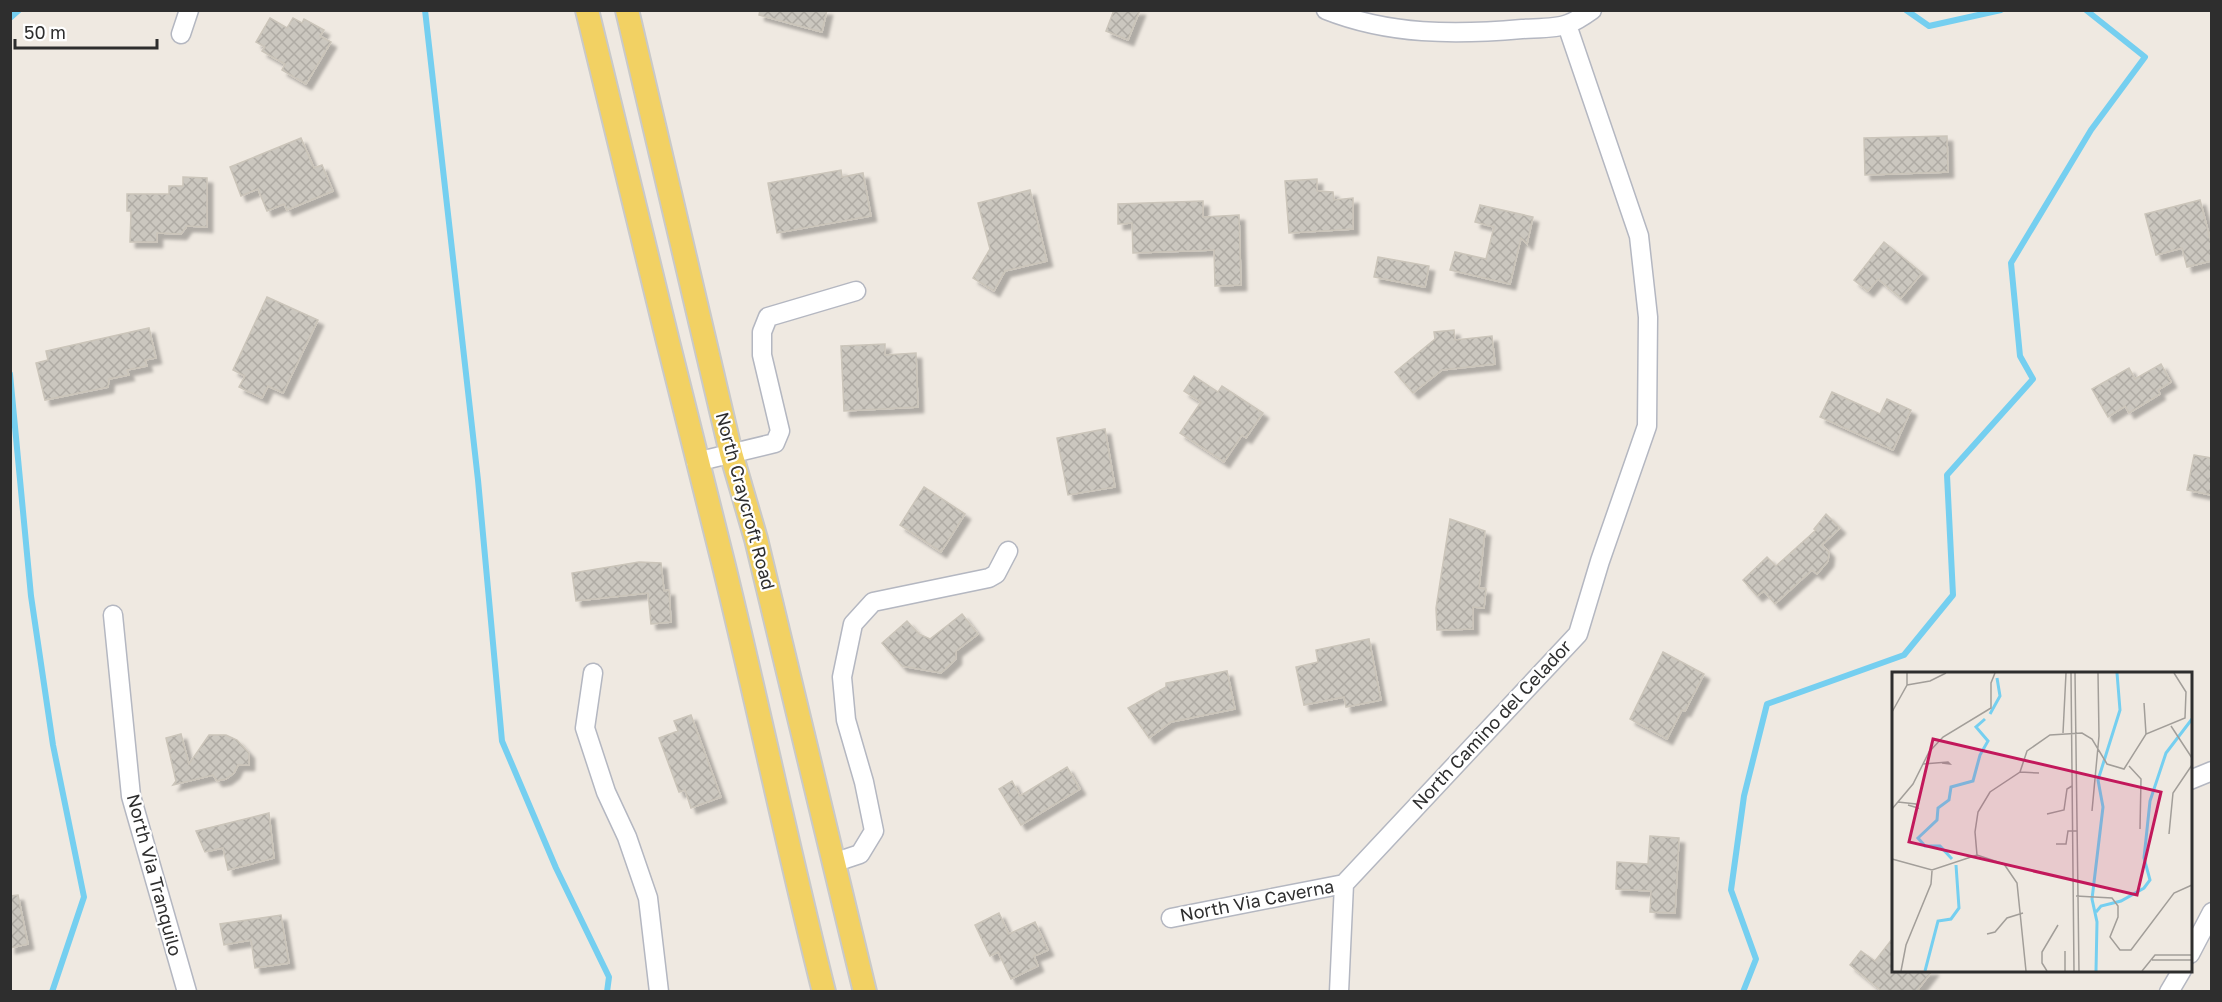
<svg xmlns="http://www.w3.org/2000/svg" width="2222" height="1002" font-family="'Golos Text',sans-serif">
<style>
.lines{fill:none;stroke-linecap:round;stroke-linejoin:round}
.stream{stroke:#75cff0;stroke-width:6}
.building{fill:url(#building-cross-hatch);stroke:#cbc5ba;stroke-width:1.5;filter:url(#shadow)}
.minor-casing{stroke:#b4b7c1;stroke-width:21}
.major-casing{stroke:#c9c9c9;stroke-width:26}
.minor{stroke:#fff;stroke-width:18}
.major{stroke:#f2d163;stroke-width:22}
.labels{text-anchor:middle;stroke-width:4.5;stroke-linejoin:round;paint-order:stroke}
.street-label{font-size:18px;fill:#2e2e2e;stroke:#fff}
.inset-river{fill:none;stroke:#75cff0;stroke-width:3}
.inset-road{fill:none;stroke:#a29e99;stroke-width:1.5}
.view{fill:#c2185b;fill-opacity:0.15;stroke:#c2185b;stroke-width:3}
.inset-edge{fill:none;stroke:#2e2e2e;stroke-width:3}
</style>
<defs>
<pattern id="building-cross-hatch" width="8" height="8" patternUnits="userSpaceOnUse" patternTransform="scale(1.5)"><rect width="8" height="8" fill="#cbc7bf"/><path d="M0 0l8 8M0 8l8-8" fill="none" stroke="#afaba4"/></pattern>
<filter id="shadow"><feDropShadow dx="5.5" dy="5.5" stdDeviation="1.5" flood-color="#0004"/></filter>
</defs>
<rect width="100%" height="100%" fill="#efe9e1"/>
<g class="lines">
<path class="stream" d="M425 10 478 480 502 741 556 868 609 977 607 992
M1906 10 1929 26 2001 10
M10 18 19 10
M10 374 31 596 53 745 84 897 52 992
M1743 992 1756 959 1731 890 1744 796 1767 704 1904 655 1953 595 1947 475 2033 379 2020 356 2011 263 2091 130 2145 57 2086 10"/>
</g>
<path class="building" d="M760 10H827L822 32 759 15Z
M1114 10H1140L1128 40 1106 31Z
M270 18 287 28 293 18 302 23 304 19 324 30 320 36 331 42 306 84 282 70 285 64 262 51 265 47 256 42Z
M1947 136 1948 172 1865 175 1864 138Z
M301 138 314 168 322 165 333 191 287 210 284 204 267 211 258 189 241 196 230 167Z
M841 170 842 177 863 173 871 216 777 233 768 183Z
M183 177 207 178V227L187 226 181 234 157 233V242H130L131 211H127V194H169V186H183Z
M1317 179V191L1333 192 1334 200 1353 198V229L1289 233 1285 181Z
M1030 190 1047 261 1005 271 994 291 973 278 990 249 978 203Z
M2200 200 2211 242V261L2187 267 2182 248 2156 255 2145 214Z
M1203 201V217L1239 215 1241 285 1215 286 1214 250 1133 253 1132 223 1118 224V204Z
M1480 205 1533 217 1527 244 1521 238 1510 284 1450 270 1455 252 1486 259 1494 227 1475 222Z
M1884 242 1922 273 1901 298 1878 279 1868 291 1854 280Z
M1378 257 1429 266 1425 287 1374 277Z
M267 297 318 320 283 393 268 386 262 398 239 387 245 376 233 370Z
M149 328 156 358 145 360 147 366 127 370 129 375 109 379 108 387 45 400 36 363 48 360 46 351Z
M1454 330 1455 340 1492 336 1495 364 1442 370 1413 393 1395 372 1435 339 1434 332Z
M885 344V355L916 353 918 407 844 411 841 346Z
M2161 364 2171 382 2158 390 2160 394 2129 413 2125 406 2108 417 2092 389 2129 368 2135 379Z
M1194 376 1218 392 1222 386 1263 413 1246 438 1242 435 1224 462 1180 433 1201 402 1184 391Z
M1832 392 1880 414 1887 399 1911 410 1893 450 1820 417Z
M1105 429 1115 487 1068 495 1057 438Z
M2194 455 2211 458V495L2187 490Z
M924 487 965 514 941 552 900 525Z
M1826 514 1840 528 1822 545 1829 552 1828 561 1817 574 1812 570 1775 604 1764 591 1757 596 1743 580 1767 557 1776 566 1816 530 1814 529Z
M1450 519 1485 531 1479 588 1486 589 1484 608 1473 607V629L1437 630 1436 608Z
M639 562 661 563 664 591 669 590 671 622 651 624 648 593 576 601 572 573Z
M962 614 978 634 956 651V659L941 673 902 666 882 643 907 621 919 634 930 639Z
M1369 639 1381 700 1346 707 1344 697 1304 705 1296 667 1318 662 1316 650Z
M1663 652 1704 674 1685 711 1682 710 1667 739 1630 719Z
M1227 671 1235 709 1171 722 1149 738 1128 708 1166 687V683Z
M691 715 721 797 691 808 685 790 679 792 659 738 678 731 674 721Z
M181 734 189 764 209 735H226L237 740 249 753V765H238L234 773 226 779 217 781 213 775 173 785 176 781 166 738Z
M1067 767 1080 789 1021 825 999 789 1012 781 1020 796Z
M269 813 274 858 228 870 223 848 205 852 196 831Z
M1650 836 1679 838 1675 913 1650 912 1651 891 1616 889 1617 862 1648 864Z
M18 895 28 944 10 948V896Z
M999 913 1009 934 1035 922 1048 950 1034 956 1038 966 1011 979 998 952 990 956 975 925Z
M281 915 289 963 255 968 251 940 224 945 220 924Z
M1893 938V970H1933L1916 992H1883L1850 965 1861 951 1875 961Z"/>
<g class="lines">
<g class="minor-casing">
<path id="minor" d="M1326 10C1389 35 1455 35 1522 29 1536 28 1555 29 1568 24 1576 21 1585 15 1592 10
M181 34 189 10
M696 462 775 443 780 431 762 355V332L768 317 856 291
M113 615 131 796 187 992
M593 673 585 728 606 792 627 837 648 898 659 992
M2190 780 2212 771
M833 863 860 854 874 831 864 782 846 720 842 677 853 624 873 602 989 578 996 574 1008 551
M1171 918 1344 884
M2190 954 2212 912
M1339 992 1344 884 1578 634 1600 561 1647 426 1648 317 1639 236 1567 25
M2169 992 2182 970"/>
</g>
<g class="major-casing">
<path id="major" d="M587 10C631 195 677 378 723 562 758 705 788 849 824 992
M627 10 731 453 756 539 865 992"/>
</g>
<use href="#minor" class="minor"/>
<use href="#major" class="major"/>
</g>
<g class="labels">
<g class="street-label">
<text transform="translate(745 501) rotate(75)" y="6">North Craycroft Road</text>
<text transform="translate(1492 725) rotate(-47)" y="6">North Camino del Celador</text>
<text transform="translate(154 875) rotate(75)" y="6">North Via Tranquilo</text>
<text transform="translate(1257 901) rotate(-11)" y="6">North Via Caverna</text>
</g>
</g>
<g transform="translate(1892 672)">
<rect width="300" height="300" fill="#efe9e1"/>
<path class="inset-river" d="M98 42 108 24 105 6M60 187 48 174H33L26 166 45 148 46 136 57 128 59 115 81 109 88 83 96 69 84 55 93 47M204 240 209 234 229 229 252 216 258 208 252 186 258 129 274 81 300 47M33 299 46 249 59 247 67 236 64 193M204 299 205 250 200 227 211 135 206 108 228 38 225 1"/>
<path class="inset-road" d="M179 1 182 299M183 1 187 299M15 13 38 9 54 1M252 31 254 62M0 40 15 13V1M279 54 300 86M171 61 174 1M31 92 56 90 58 92 50 91M237 94 249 107 248 157M128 100 147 101M6 130 24 132 26 136 16 133M0 137 21 112 37 80 51 65 99 36V11L103 1M200 139 207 64 206 1M155 142 172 138 175 117 180 114M277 162 281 121 300 93M164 172H174L176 159H185M85 183 83 160 86 140 98 120 128 100 135 79 158 63 190 61 200 67 215 92 232 97 254 62 293 46 294 20 282 1M0 187 40 198 85 183 112 192 125 211 134 299M184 224 220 226 226 234V245L218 265 228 278H239L282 221 300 213M95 262 103 260 115 246 131 241M173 279V299M260 288H300M9 299 14 273 39 212 40 199M155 299 150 291V280L166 253M250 299 263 283H300"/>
<path class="view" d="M41 67 269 120 245 223 17 170Z"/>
<rect width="300" height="300" class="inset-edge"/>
</g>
<rect width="2222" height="1002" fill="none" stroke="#2e2e2e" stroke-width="24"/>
<path d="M15 39v9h142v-9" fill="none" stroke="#2e2e2e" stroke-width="3"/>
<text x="24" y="39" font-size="18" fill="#2e2e2e" stroke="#ffffff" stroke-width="4.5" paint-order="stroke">50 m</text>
</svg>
